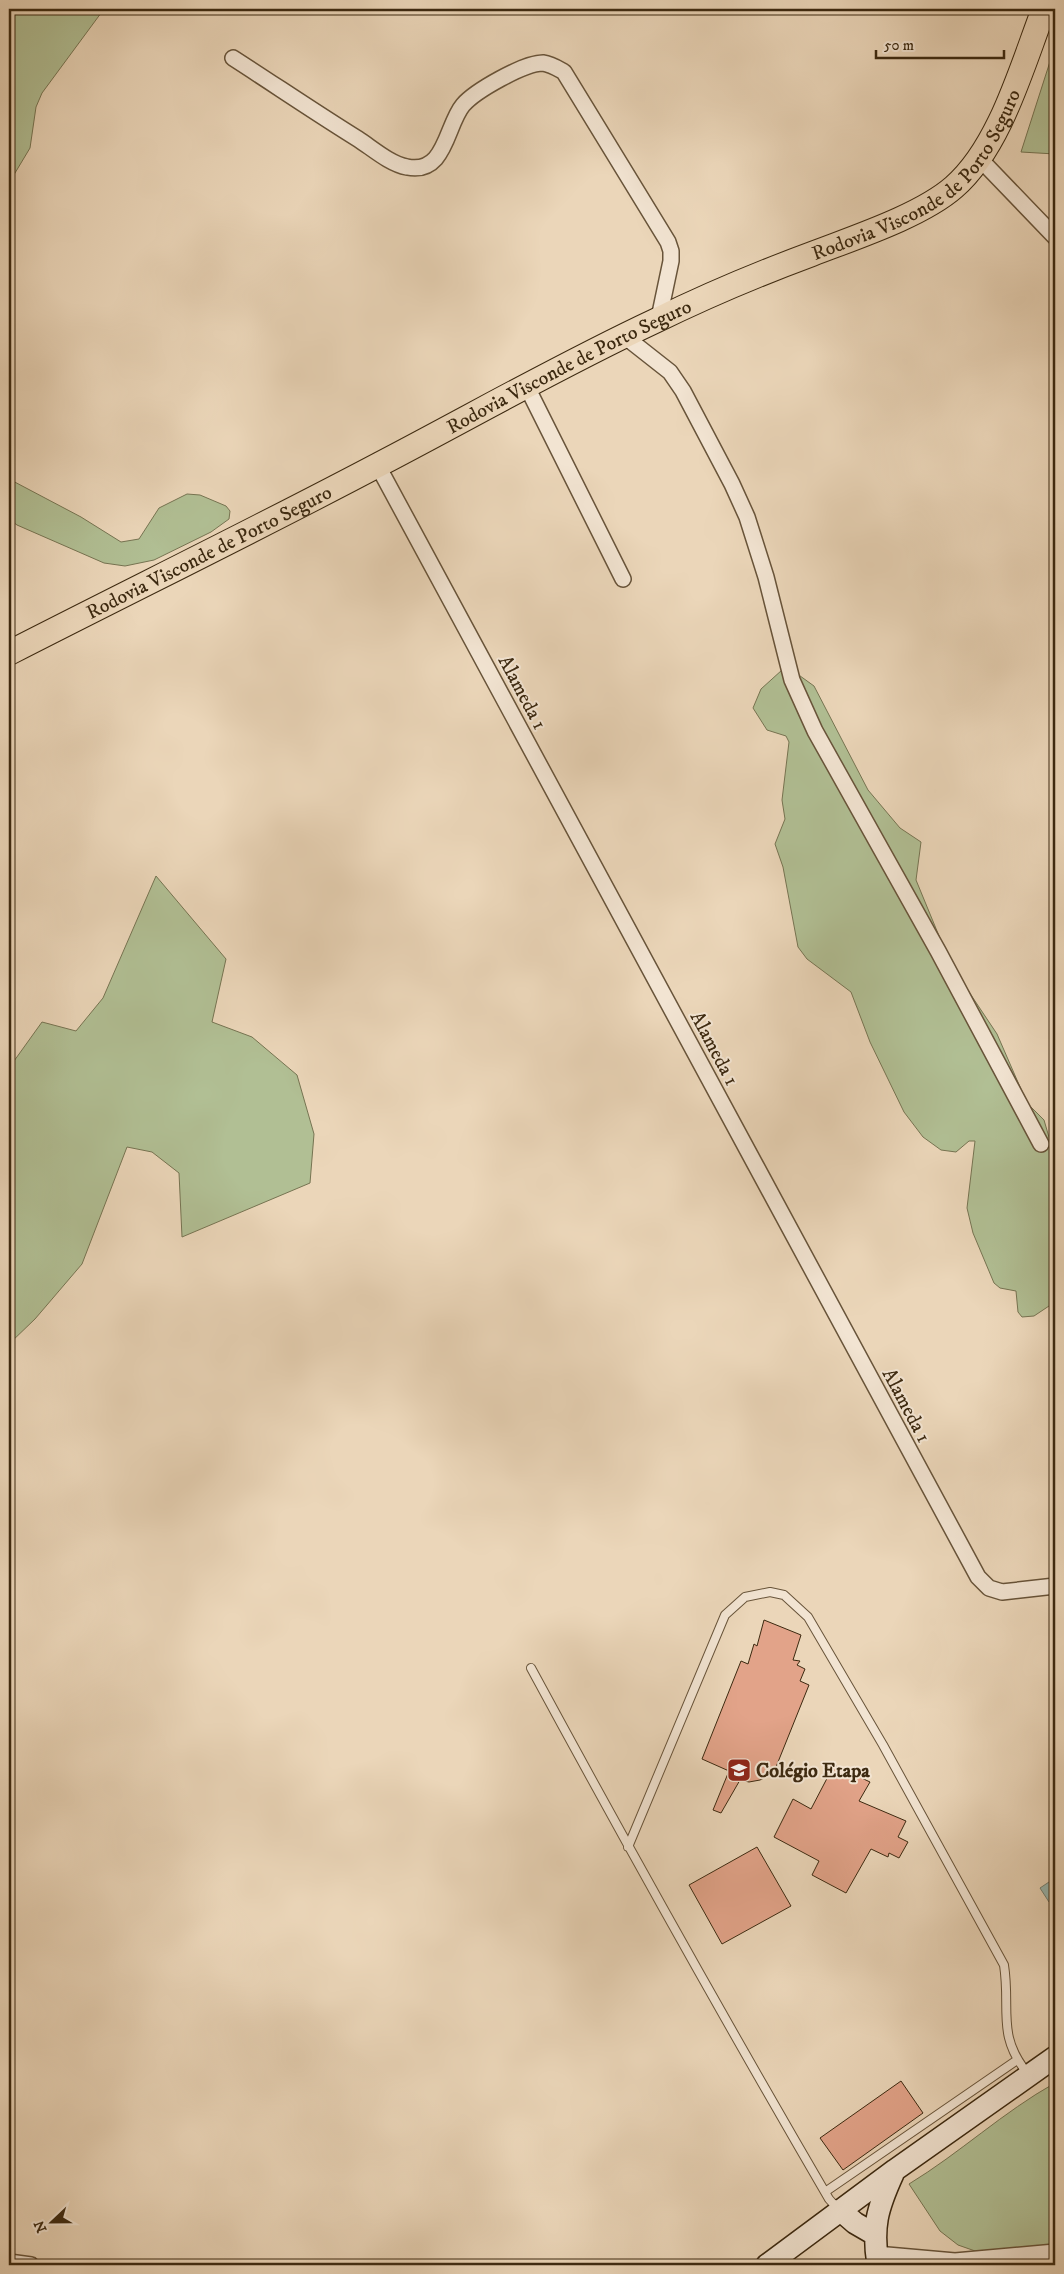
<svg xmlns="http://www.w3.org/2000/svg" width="1064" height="2274" font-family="'IM FELL DW Pica',serif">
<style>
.green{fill:#b1bf94;stroke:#767452}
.water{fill:#98b9b3;stroke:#737f72}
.building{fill:#e2a389;stroke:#3c2910}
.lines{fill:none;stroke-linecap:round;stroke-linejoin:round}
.lane-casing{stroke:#68543a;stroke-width:10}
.street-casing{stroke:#68543a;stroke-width:18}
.secondary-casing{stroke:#3c2910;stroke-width:24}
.primary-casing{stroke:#3c2910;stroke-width:26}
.lane{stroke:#f2e4d2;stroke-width:8}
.street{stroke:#f2e4d2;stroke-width:15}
.secondary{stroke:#f2e4d2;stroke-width:21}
.primary{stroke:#ebd6b9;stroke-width:24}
.labels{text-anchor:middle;stroke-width:4;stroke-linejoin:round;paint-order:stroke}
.street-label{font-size:20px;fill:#3c2910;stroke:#f2e4d2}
.poi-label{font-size:20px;font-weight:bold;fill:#3c2910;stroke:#f2e4d2;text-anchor:start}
</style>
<rect width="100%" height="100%" fill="#ebd6b9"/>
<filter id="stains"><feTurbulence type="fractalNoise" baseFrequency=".004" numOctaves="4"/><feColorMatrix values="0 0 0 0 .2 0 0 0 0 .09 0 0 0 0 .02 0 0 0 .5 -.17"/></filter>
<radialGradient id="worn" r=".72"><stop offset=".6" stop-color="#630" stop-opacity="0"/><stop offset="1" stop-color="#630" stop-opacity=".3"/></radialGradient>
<path class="green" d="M9 9H104L42 93 36 107 30 148 9 183Z
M1055 46V154L1021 152Z
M9 479 81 517 121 542 139 539 159 508 187 494 200 495 226 506 230 511 229 519 211 532 154 560 125 566 104 563 17 525 9 519Z
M782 670 796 673 814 686 868 790 900 828 921 842 916 880 951 965 997 1034 1027 1103 1044 1120 1055 1158V1302L1034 1316 1022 1317 1018 1312 1016 1291 1000 1288 994 1283 973 1233 967 1208 975 1141H969L956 1152 941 1150 923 1137 904 1112 870 1042 851 992 807 959 798 947 783 867 775 844 785 819 782 800 789 742 786 736 767 730 753 708 761 689Z
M156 876 226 959 212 1022 252 1037 297 1075 314 1134 310 1183 182 1237 179 1173 152 1152 127 1147 82 1264 35 1319 9 1344V1068L42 1022 76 1031 103 998Z
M1055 2083V2247L978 2252 958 2245 940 2231 909 2184C960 2153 1003 2112 1055 2083Z"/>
<path class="water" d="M1055 1878V1897L1049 1902 1040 1888Z"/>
<path class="building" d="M764 1620 801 1635 793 1660 800 1661 797 1665 805 1669 800 1681 809 1685 776 1767 768 1776 760 1780 749 1782 740 1780 721 1813 713 1810 729 1771 702 1759 741 1661 748 1664 754 1644 757 1646Z
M834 1765 870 1782 859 1801 906 1821 898 1837 908 1842 899 1858 889 1853 888 1857 871 1849 846 1893 812 1875 819 1861 774 1837 793 1799 811 1809Z
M757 1847 791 1906 722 1944 689 1885Z
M901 2081 923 2113 843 2170 820 2138Z"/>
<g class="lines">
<g class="lane-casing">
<path id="lane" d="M531 1668C628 1847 727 2024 829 2199L838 2209
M628 1847 725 1615 745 1597 770 1592 784 1595 808 1617 883 1745 1004 1965C1011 2010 996 2035 1028 2074
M825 2192 1017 2060"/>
</g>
<g class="street-casing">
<path id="street" d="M233 58C275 85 316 113 358 139 372 148 390 164 407 167 446 175 446 125 463 105 475 91 524 63 543 63 551 64 557 68 564 72L668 242 671 251V261L659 318
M980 159 1055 237
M623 335 670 372 683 391 732 484 747 517 766 577 792 680 815 731 938 951 1041 1144
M527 387 623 579
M378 466 978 1577 989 1588 1002 1592 1055 1586
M876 2254 955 2261 1055 2252
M9 2262 31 2265"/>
</g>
<g class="secondary-casing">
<path id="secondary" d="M840 2210 855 2223 874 2234
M767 2265 895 2170 1055 2057
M878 2265C872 2227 877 2209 893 2174"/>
</g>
<g class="primary-casing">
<g id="primary">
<path id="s1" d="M9 653C132 590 257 529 380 464 472 416 561 365 655 321 706 296 758 274 812 254 853 238 921 216 954 187 1000 147 1022 66 1044 9"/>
</g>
</g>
<use href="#lane" class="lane"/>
<use href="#street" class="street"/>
<use href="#secondary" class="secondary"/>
<use href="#primary" class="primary"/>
</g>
<defs>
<g id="school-square" transform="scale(1.25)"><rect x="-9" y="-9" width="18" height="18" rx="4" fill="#8f2418" stroke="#f2e4d2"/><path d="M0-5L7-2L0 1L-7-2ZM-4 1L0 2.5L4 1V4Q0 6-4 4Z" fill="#fff"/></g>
</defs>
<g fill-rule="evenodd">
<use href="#school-square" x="739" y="1770"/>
</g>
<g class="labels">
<g class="street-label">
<text dy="7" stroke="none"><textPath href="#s1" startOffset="1034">Rodovia Visconde de Porto Seguro</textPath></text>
<text dy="7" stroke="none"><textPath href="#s1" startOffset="629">Rodovia Visconde de Porto Seguro</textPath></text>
<text dy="7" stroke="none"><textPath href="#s1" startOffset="224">Rodovia Visconde de Porto Seguro</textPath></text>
<text transform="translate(523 692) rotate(62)" y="7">Alameda 1</text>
<text transform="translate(715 1048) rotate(62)" y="7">Alameda 1</text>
<text transform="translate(907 1405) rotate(62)" y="7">Alameda 1</text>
</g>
<g class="poi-label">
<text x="756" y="1777">Colégio Etapa</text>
</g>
</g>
<rect width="1064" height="2274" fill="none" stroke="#ebd6b9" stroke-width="30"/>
<rect x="10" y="10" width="1044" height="2254" fill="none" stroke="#3c2910" stroke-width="2.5"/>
<rect x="15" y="15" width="1034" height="2244" fill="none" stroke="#3c2910"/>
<g transform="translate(52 2222) rotate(248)" stroke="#f2e4d2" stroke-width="4" paint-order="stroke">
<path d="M0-4L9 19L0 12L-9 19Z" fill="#3c2910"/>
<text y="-8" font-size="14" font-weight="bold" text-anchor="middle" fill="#3c2910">N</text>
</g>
<path d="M876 50v8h128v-8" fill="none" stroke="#3c2910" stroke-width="2.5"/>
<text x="884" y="50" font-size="15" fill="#3c2910" stroke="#f2e4d2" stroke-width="4" paint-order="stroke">50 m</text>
<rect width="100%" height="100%" filter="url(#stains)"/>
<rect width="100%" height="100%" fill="url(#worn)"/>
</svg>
